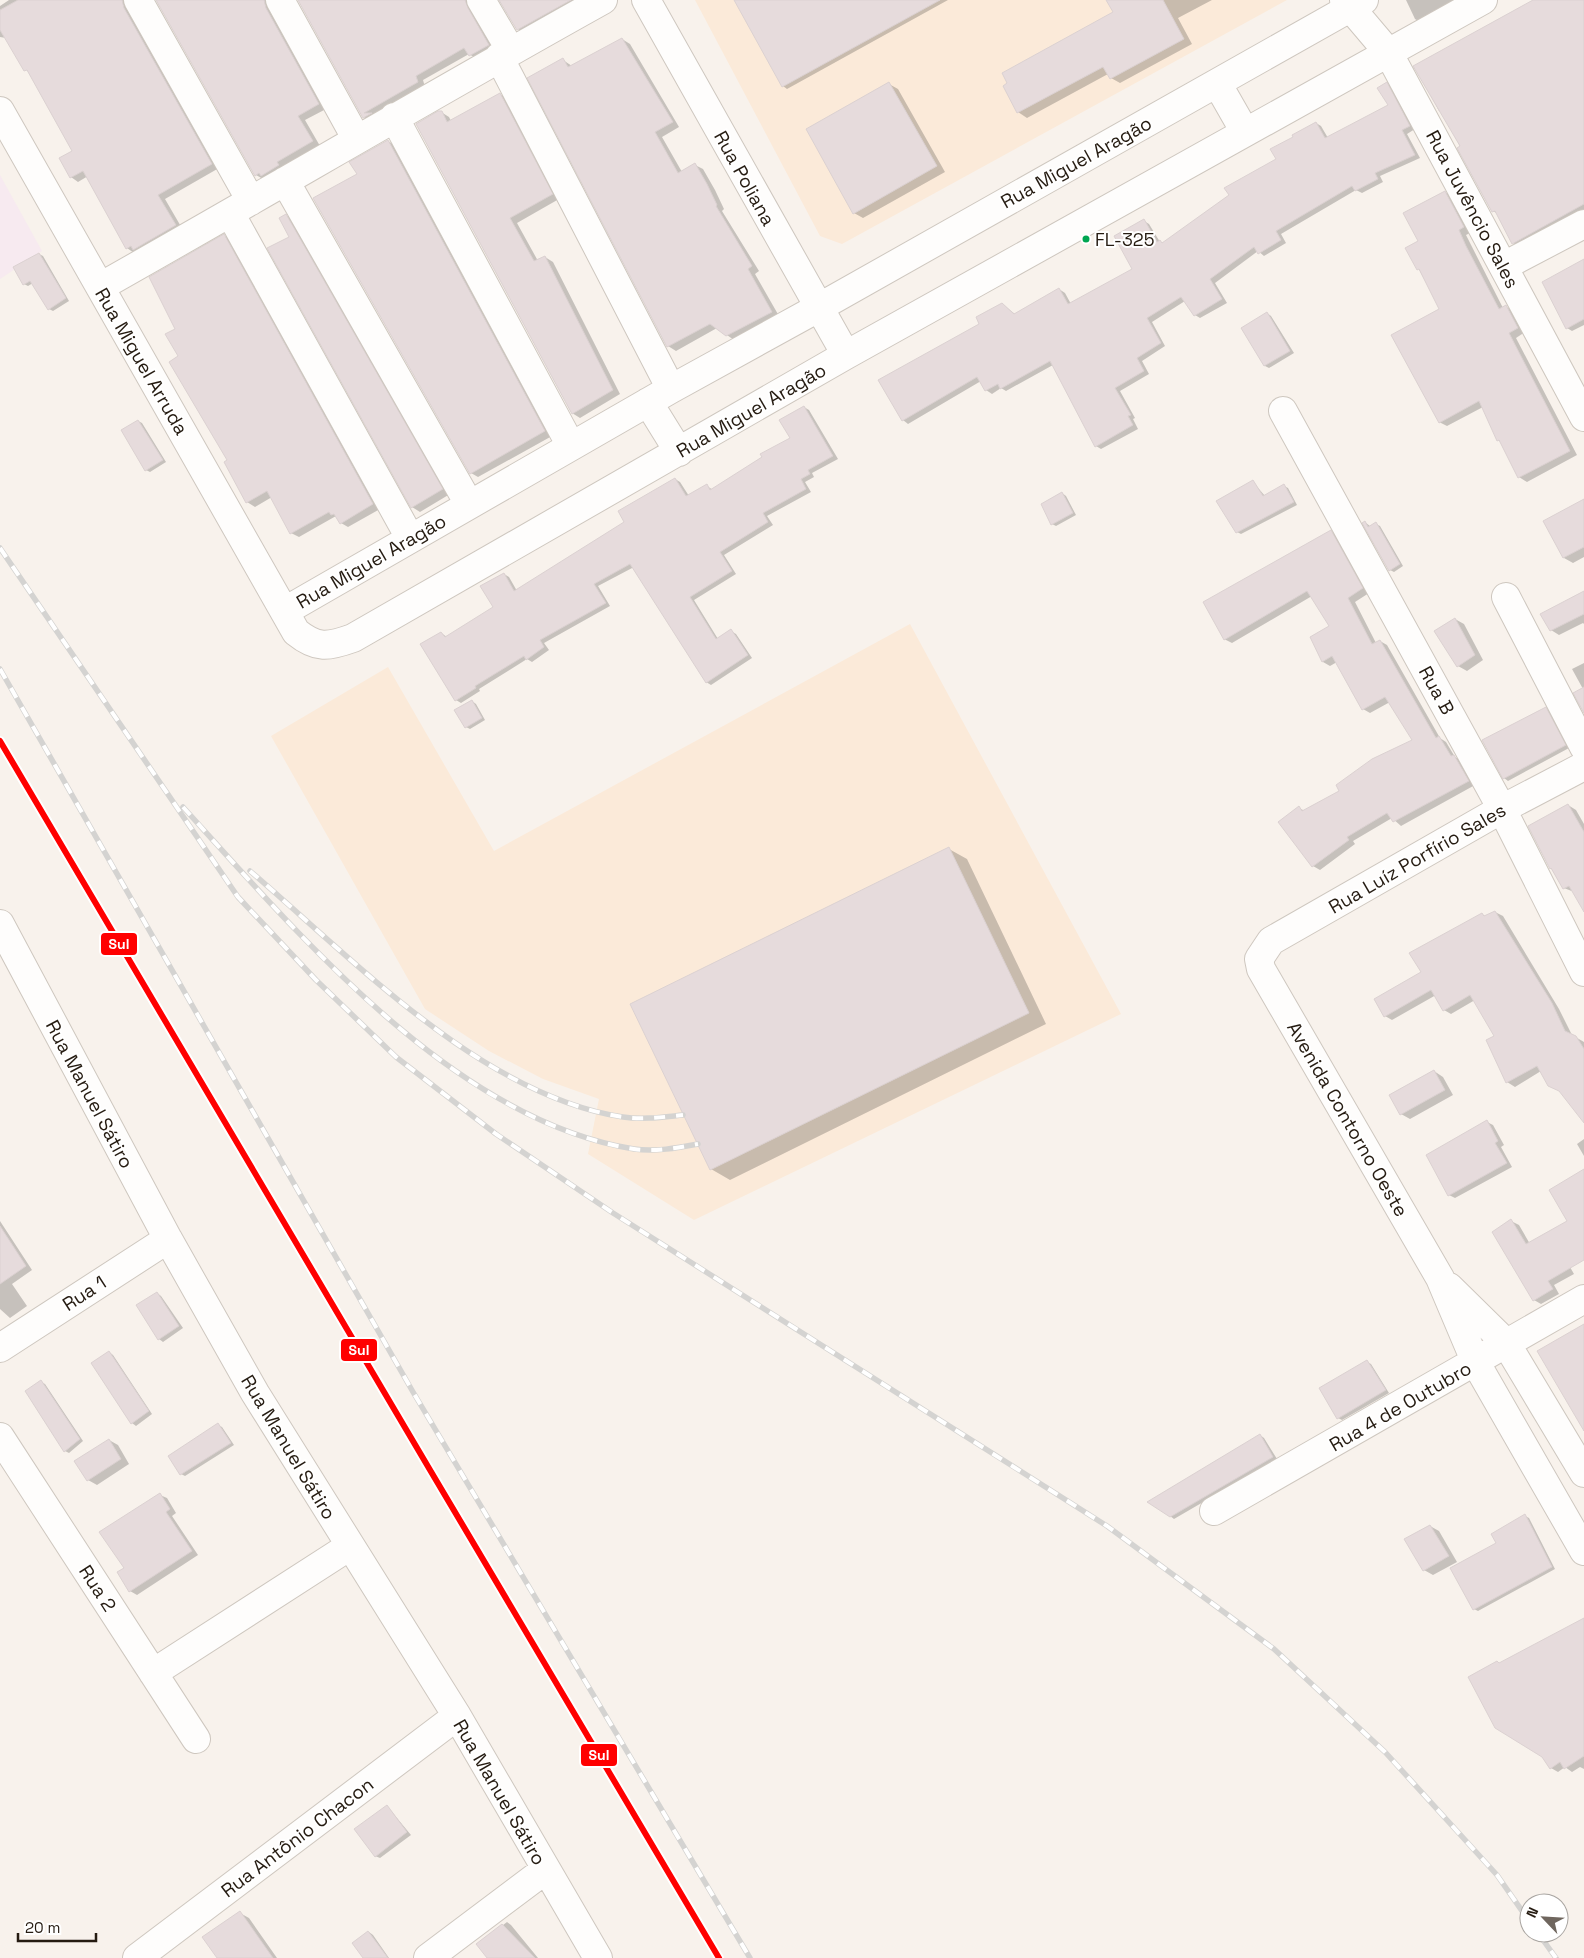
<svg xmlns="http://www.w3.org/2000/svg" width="1584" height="1958" font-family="'Space Grotesk',sans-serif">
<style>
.built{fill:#fbead9}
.industrial{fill:#f7eaf0}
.shadow{fill:#0003}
.building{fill:#e6dbdc;stroke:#dbd1d1}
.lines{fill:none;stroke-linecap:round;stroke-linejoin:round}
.minor-casing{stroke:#cec7bf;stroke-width:30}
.minor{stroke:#fefdfc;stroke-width:28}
.rail-casing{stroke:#d4d3d1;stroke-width:5.5}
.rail{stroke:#fff;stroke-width:4;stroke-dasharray:11;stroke-linecap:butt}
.metro-1-casing{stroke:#fff;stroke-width:10}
.metro-1{stroke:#f00;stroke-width:6}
.bus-dot{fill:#00a651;stroke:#fff;stroke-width:2}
.labels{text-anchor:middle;stroke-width:4;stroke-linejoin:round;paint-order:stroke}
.bus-label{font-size:18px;fill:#251b11;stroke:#fff;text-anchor:start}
.street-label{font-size:19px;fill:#251b11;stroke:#fff}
.line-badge{stroke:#fff;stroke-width:2}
.badge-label{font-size:14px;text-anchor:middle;font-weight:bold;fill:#fff}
</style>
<rect width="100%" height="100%" fill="#f8f2ec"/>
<path class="built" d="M695 0H1287L842 244 820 236Z
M910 624 1121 1014 694 1220 588 1154 599 1099 543 1079 489 1051 425 1009 271 736 388 667 494 851Z"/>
<path class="industrial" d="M0 175 42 251 0 279Z"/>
<path class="shadow" d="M9 0H131L219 168 165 199 183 230 134 253 127 248 88 176 78 182 71 177 74 152 40 90 6 38 0 37V6Z
M157 0H273L326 109 305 120 320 146 284 166 286 170 263 179 256 175Z
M299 0H474L496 49 477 59 469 54 423 80 425 87 372 122 364 117Z
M499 0H583L526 34 518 29Z
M736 0H948L787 89 783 86Z
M1107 0H1212L1178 18 1192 44 1120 83 1111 78 1108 74 1027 118 1018 112 1004 86 1114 12Z
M1406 0H1458L1420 22 1415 19Z
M1536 0H1584V209L1519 246 1513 243 1498 214 1493 211 1443 113 1439 111 1415 66Z
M622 39 630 44 679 127 662 137 682 172 695 165 703 169 715 190 724 209 722 211 759 271 755 274 779 316 734 340 717 328 676 351 668 346 563 60 572 66Z
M889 84 898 89 945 172 863 218 854 213Z
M1387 84 1392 87 1415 129 1407 134 1420 158 1380 176 1383 182 1362 193 1356 190 1281 234 1286 243 1264 256 1258 251 1215 283 1227 303 1200 318 1195 315 1185 301 1152 322 1165 346 1142 361 1149 374 1120 391 1135 418 1133 419 1138 429 1101 449 1096 446 1053 365 1006 391 1001 388 992 394 986 390 981 381 908 424 903 420 981 324 1002 304 1015 314 1059 289 1065 293 1071 304 1134 269 1144 221 1149 224 1160 242 1164 243 1278 160 1295 137 1316 123 1321 126 1328 138 1390 106Z
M500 94 508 99 559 199 517 223 538 261 545 257 553 262 620 394 580 418 572 413 441 112 449 117 451 121Z
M388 141 396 146 552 436 478 477 471 473 358 174Z
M1445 192 1453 197 1472 232 1466 235 1503 308 1506 307 1514 311 1525 332 1516 338 1577 455 1527 482 1519 477 1502 443 1498 440 1483 407 1447 426 1439 422 1441 309 1407 248 1420 241Z
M286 216 294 220 450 494 420 512 412 507 269 249 290 237Z
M224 236 232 240 380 509 348 527 341 523 336 516 299 537 291 533 272 497 255 507 247 502 226 462 229 461 180 357 177 329Z
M39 254 43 256 69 301 53 311 49 309 33 283 28 286 24 284Z
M1584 261V325L1572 331 1567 328Z
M1267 313 1271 316 1294 353 1269 368 1265 366 1243 328Z
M804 407 809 410 838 459 812 473 814 477 805 482 811 492 767 516 773 525 724 555 736 574 694 600 718 639 731 631 736 634 752 658 711 685 706 682 634 567 598 586 610 606 544 643 549 650 532 662 527 659 479 689 480 691 461 703 456 700 441 633 447 637 495 607 504 574 509 577 517 591 626 522 675 479 680 482 689 496 707 486 713 490 791 438Z
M138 421 142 423 166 462 150 472 146 470Z
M1253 482 1265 496 1284 486 1288 488 1297 505 1241 534 1237 532Z
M1062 493 1066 496 1076 515 1056 526 1052 524Z
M1584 500V557L1573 563 1564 558 1545 522Z
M1365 522 1371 527 1376 524 1380 526 1403 566 1394 572 1390 570Z
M1331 532 1338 536 1369 593 1355 602 1376 643 1380 641 1387 645 1440 738 1446 742 1455 757 1461 760 1475 785 1401 826 1392 818 1353 841 1355 844 1320 870 1313 866 1299 808 1305 811 1341 791 1413 740 1390 702 1370 713 1363 709 1337 662 1330 666 1323 662 1311 638 1331 626 1312 596 1232 643 1224 639Z
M1584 593V624L1583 623 1559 635 1551 630Z
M1455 619 1464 624 1483 660 1467 671 1458 666Z
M1584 663V710L1583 689 1572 669Z
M472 701 476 704 485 720 470 729 466 727Z
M1546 709 1550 711 1569 748 1508 781 1504 778 1484 741Z
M1568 805 1576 810 1584 824V906L1574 892 1564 888 1551 868Z
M949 849 967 859 1046 1024 730 1180 711 1169Z
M1495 912 1503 916 1559 1009 1572 1035 1584 1042V1121L1561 1092 1541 1071 1515 1087 1507 1082 1488 1041 1496 1036 1475 1000 1451 1014 1444 1010 1436 995 1392 1020 1385 1016 1423 972 1482 914 1486 917Z
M1434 1071 1443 1077 1453 1095 1410 1119 1401 1114Z
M1487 1122 1493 1125 1504 1145 1501 1147 1512 1167 1455 1198 1449 1195Z
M1584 1139V1156L1577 1144Z
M1584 1169V1258L1570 1267 1574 1274 1554 1285 1559 1294 1541 1304 1534 1300 1511 1221 1519 1225 1530 1244 1569 1222Z
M0 1221 32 1270 12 1284 27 1306 10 1318 0 1309Z
M157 1293 161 1296 183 1328 163 1342 159 1339Z
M109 1352 113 1355 152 1414 136 1426 132 1423Z
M1367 1362 1371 1364 1389 1393 1342 1420 1338 1418Z
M41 1382 45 1384 83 1441 69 1453 65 1451Z
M218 1425 222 1427 234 1445 185 1476 181 1474Z
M1260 1435 1264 1438 1277 1459 1174 1519 1170 1516Z
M109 1440 118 1445 129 1464 97 1485 88 1480Z
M160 1495 167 1498 176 1513 172 1516 198 1555 137 1595 130 1591 125 1568Z
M1525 1516 1529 1518 1555 1569 1478 1611 1474 1609Z
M1430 1526 1439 1531 1457 1562 1433 1575 1424 1570Z
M1584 1625V1769L1580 1767 1572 1772 1565 1767 1558 1772 1551 1768 1500 1664Z
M387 1806 411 1835 380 1858 375 1856Z
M240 1913 249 1918 277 1958H219Z
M507 1922 511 1925 538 1958H489L478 1944Z
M369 1932 373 1935 389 1958H364Z"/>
<path class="building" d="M18 0H122L124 8 212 164 158 195 176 225 133 250 131 246 126 249 83 171 70 178 59 158 72 151 27 70 24 71 0 30V10Z
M156 0H264L266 8 319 104 298 116 313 141 277 162 279 165 261 176 259 173 255 176Z
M298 0H465L468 8 489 45 469 56 464 48 416 76 418 82 364 113H372L363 118Z
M499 0H571L517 30Z
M734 0H940L782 87Z
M1106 0H1163L1184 39 1110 79 1103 67 1017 113 1003 86 1007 83 1002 73 1113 12Z
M1533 0H1584V204L1512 244 1495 211 1492 212 1457 148 1460 146 1413 66Z
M622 38 673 122 655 132 678 173 695 163 707 184 717 205 716 206 752 266 748 269 772 312 726 336 710 324 667 347 527 78 563 58 568 67Z
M889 82 937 166 853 214 806 129Z
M1387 82 1410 126 1402 130 1415 155 1375 173 1378 179 1355 191 1352 186 1276 231 1281 240 1258 254 1254 247 1210 279 1222 299 1194 316 1181 297 1147 318 1161 343 1137 358 1144 371 1115 388 1131 415 1128 416 1133 425 1095 447 1050 361 1000 389 998 384 985 391 977 377 902 421 878 380 979 324 976 317 1002 303 1014 314 1059 288 1068 304 1132 269 1114 236 1144 219 1157 242 1160 240 1162 243 1229 195 1224 188 1276 159 1270 149 1293 137 1292 135 1316 122 1325 138 1388 105 1377 88Z
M500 93 553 194 510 218 534 261 545 256 613 390 572 414 416 124 438 111H442L447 122Z
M388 140 545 431 470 474 313 198 357 174 349 162Z
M1445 191 1464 227 1459 230 1466 246 1499 309 1506 305 1518 328 1509 333 1570 451 1518 478 1499 440 1497 441 1479 401 1439 423 1391 335 1439 309 1419 269 1417 270 1405 248 1418 241 1403 213Z
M286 214 443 489 411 508 267 248 289 237 279 218Z
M224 234 373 504 340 524 334 514 331 515 329 512 290 534 267 491 246 503 224 462 227 460 169 362 178 356 165 334 175 329 149 277Z
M39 253 66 298 48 310 30 281 23 285 13 267Z
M1584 259V319L1566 329 1542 282Z
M1267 312 1290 351 1264 366 1241 328Z
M804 406 833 456 808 470 810 474 801 479 806 489 763 513 768 522 720 552 732 571 690 597 716 639 731 629 748 655 706 683 630 564 594 584 606 603 540 640 544 647 526 660 524 656 475 686 476 688 455 701 420 644 441 632 445 637 493 607 480 586 504 573 514 591 624 522 618 511 675 478 686 496 707 484 710 490 762 457 760 454 790 438 779 420Z
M138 420 163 460 145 471 121 430Z
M1253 480 1263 496 1284 484 1294 502 1236 533 1216 501Z
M1062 492 1073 513 1051 525 1041 504Z
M1584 499V547L1563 558 1543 521Z
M1365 521 1368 527 1376 522 1400 564 1389 571 1362 523Z
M1331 530 1363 588 1348 598 1372 644 1380 640 1436 738 1439 736 1451 756 1454 755 1469 781 1393 822 1387 813 1347 837 1349 840 1312 867 1278 822 1299 806 1302 811 1339 791 1336 785 1372 759 1412 740 1385 697 1362 710 1332 656 1322 662 1310 637 1329 626 1307 591 1224 640 1203 602Z
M1584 591V614L1550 631 1540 614Z
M1455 618 1475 655 1457 667 1434 631Z
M1584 687V713L1573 693Z
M472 700 482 718 465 728 454 710Z
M1546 707 1566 745 1503 779 1482 740Z
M1568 804 1584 832V912L1569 886 1563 889 1551 868 1550 869 1528 826Z
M949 847 1029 1013 710 1170 630 1004Z
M1495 911 1552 1003 1565 1031 1576 1036 1584 1049V1123L1559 1091 1548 1086 1537 1066 1506 1083 1486 1040 1494 1036 1470 995 1443 1011 1431 990 1384 1017 1374 999 1421 972 1409 953 1482 913 1484 916Z
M1434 1070 1445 1090 1400 1115 1389 1095Z
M1487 1120 1498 1141 1495 1143 1507 1163 1448 1196 1426 1155Z
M1584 1169V1260L1548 1281 1553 1289 1533 1301 1492 1232 1511 1219 1526 1244 1567 1221 1549 1190Z
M0 1226 26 1266 0 1284Z
M157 1292 179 1326 158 1340 136 1305Z
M1584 1324V1431L1537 1351Z
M109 1351 149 1411 131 1424 91 1363Z
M1367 1360 1386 1390 1337 1419 1319 1388Z
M41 1380 80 1439 64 1452 25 1391Z
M218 1423 231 1443 180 1475 168 1456Z
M1260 1434 1273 1457 1170 1517 1147 1502Z
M109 1439 121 1459 87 1481 74 1461Z
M160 1493 170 1509 166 1512 192 1551 129 1592 117 1572 124 1568 99 1532Z
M1525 1514 1552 1567 1473 1610 1450 1568 1496 1543 1491 1534Z
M1430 1525 1449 1556 1423 1571 1404 1539Z
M1584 1618V1756L1564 1769 1560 1762 1550 1769 1542 1757 1495 1728 1468 1677 1497 1661 1499 1663Z
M387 1805 407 1832 375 1857 354 1829Z
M240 1911 273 1958H217L202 1937Z
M502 1924 535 1958H487L476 1944Z
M368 1931 388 1958H363L352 1943Z"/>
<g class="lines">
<g class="minor-casing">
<path id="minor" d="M138 0 251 201
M280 0 356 138
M481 0 511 51
M646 0 846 355
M1344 0 1388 52 1584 417
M499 57 671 389
M1217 83 1245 132
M0 111 296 632C317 649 328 647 353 638L846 355 1483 0
M394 117 571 446
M285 181 469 504
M230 213 410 538
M1504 266 1584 224
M100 287C268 192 434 94 603 0
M648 402 679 452
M1283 411 1502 809 1584 972
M1506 597 1584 747
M285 611 671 389 818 308 1364 0
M1584 766 1502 809 1271 941 1259 959 1261 969 1440 1278 1476 1363 1584 1551
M0 924 168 1239 255 1393 457 1716 598 1958
M1449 1287 1506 1343 1584 1473
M0 1348 168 1239
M0 1437 196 1739
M1214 1511 1584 1299
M153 1673 350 1546
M137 1958 457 1716
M428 1958 545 1870"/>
</g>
<use href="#minor" class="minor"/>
<g class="rail-casing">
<path id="rail" d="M0 548 238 897 316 980 396 1057 496 1134 613 1213 1107 1526 1274 1649 1385 1752 1497 1875 1529 1921
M0 669 413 1392 750 1958
M183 807C299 935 455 1121 634 1149 655 1152 677 1148 698 1144
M250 871C353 959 483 1096 623 1117 643 1120 663 1117 683 1115
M1538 1933 1556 1958"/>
</g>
<use href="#rail" class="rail"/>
<g class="metro-1-casing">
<path id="metro-1" d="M0 741C237 1148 480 1552 719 1958"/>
</g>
<use href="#metro-1" class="metro-1"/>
</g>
<circle class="bus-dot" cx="1086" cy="239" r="4.5"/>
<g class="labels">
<g class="bus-label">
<text x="1095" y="246">FL-325</text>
</g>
<g class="street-label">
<text transform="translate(1076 162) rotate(-29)" y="7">Rua Miguel Aragão</text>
<text transform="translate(745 178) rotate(61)" y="7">Rua Poliana</text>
<text transform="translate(1473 209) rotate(62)" y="7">Rua Juvêncio Sales</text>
<text transform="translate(142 361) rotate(60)" y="7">Rua Miguel Arruda</text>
<text transform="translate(751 410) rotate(-30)" y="7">Rua Miguel Aragão</text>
<text transform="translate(371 561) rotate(-30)" y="7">Rua Miguel Aragão</text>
<text transform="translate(1437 690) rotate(61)" y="7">Rua B</text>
<text transform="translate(1417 858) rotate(-30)" y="7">Rua Luíz Porfírio Sales</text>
<text transform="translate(90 1094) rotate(62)" y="7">Rua Manuel Sátiro</text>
<text transform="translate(1348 1119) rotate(60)" y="7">Avenida Contorno Oeste</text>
<text transform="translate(84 1293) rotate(-33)" y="7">Rua 1</text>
<text transform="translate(1400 1406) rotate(-30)" y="7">Rua 4 de Outubro</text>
<text transform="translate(289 1447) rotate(59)" y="7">Rua Manuel Sátiro</text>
<text transform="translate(98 1588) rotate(57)" y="7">Rua 2</text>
<text transform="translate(500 1792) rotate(60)" y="7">Rua Manuel Sátiro</text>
<text transform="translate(297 1837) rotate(-37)" y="7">Rua Antônio Chacon</text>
</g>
</g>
<g class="line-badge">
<rect x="100" y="932" width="38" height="24" rx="5" fill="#f00"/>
<rect x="340" y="1338" width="38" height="24" rx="5" fill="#f00"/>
<rect x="580" y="1743" width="38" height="24" rx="5" fill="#f00"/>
</g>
<g class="badge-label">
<text x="119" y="949">Sul</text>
<text x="359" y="1355">Sul</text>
<text x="599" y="1760">Sul</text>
</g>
<g transform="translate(1544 1918) rotate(295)"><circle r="24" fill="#ffffff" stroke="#a8a4a0"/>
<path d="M0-4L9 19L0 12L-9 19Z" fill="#6f665e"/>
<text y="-8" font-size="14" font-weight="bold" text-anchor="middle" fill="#251b11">N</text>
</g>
<path d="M18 1933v8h78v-8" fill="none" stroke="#251b11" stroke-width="2.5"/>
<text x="25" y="1933" font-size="15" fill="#251b11" stroke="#ffffff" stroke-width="4" paint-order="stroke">20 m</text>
</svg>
